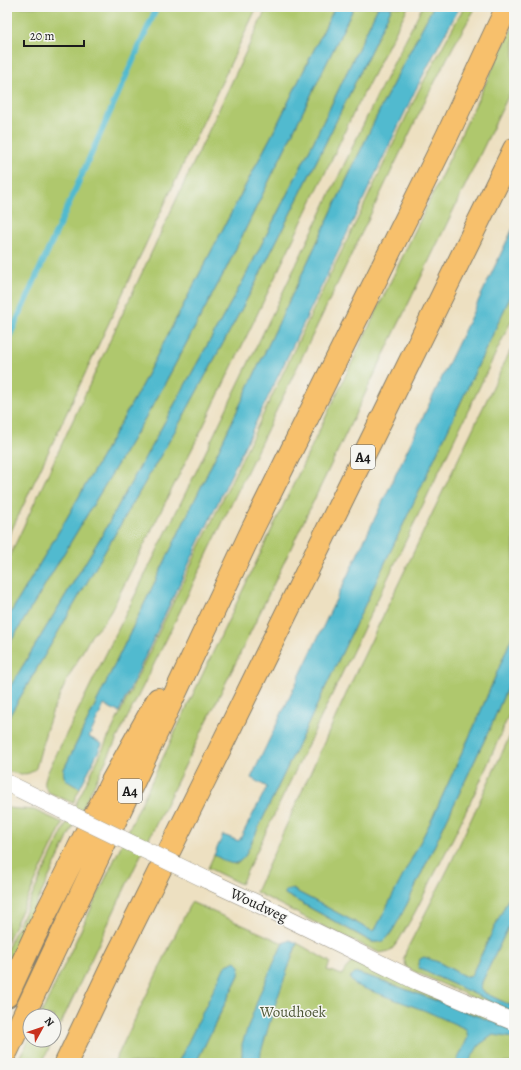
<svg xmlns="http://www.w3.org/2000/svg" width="521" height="1070" font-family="Alegreya,serif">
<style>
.green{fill:#afc86d;stroke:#667244}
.water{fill:#51bacf;stroke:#366b76}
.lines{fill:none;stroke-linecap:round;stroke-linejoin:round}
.stream{stroke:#51bacf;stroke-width:6}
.minor-casing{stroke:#847e6e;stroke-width:18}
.motorway-casing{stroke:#847e6e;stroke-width:24}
.minor{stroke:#fff;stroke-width:17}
.motorway{stroke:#f7c06c;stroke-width:22}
.minor-bridge-casing{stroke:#847e6e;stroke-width:18;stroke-linecap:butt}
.minor-bridge{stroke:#fff;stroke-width:17}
.labels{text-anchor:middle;stroke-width:3;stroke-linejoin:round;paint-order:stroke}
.shield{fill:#f6f6f2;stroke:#5d5d5c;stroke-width:1}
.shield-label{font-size:14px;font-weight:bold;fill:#1c1c1c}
.street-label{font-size:15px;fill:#1c1c1c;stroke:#f6f6f2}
.park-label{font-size:15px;fill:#4f5838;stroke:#f6f6f2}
</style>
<rect width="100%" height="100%" fill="#f6f6f2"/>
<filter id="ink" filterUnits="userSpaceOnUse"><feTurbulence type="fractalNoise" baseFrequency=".025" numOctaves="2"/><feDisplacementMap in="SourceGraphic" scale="8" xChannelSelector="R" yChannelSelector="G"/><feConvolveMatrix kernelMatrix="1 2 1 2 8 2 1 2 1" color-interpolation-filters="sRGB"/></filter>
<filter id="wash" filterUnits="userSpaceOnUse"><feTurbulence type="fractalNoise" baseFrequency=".012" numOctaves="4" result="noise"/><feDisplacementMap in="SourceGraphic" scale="16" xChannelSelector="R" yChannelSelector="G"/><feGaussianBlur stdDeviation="0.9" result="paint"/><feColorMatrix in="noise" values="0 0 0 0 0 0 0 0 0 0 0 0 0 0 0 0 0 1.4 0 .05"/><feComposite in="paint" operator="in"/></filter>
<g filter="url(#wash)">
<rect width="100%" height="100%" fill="#ede0c1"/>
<path class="green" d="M7 7H257L7 540Z
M267 7H335L277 125 137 394 68 516 7 619V562L106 349Z
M354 7H378L314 141 244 279 102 535 7 692V648L156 400 226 269Z
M392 7H408L351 118 329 165 201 431 111 611 104 622 91 636 68 678 53 710 46 731 36 768C29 777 16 774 7 771V720L183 417 254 286 323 148Z
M422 7H433L384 101 201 487 64 769C61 780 72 784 80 788L73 803 50 793C39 785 48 773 52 763L191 482 309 238 377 96Z
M464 7H476L453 47 427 97 167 638 73 827 7 965V949L66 824 99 757 328 279 358 218 418 92Z
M514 24V84L239 656 134 869 54 1038V1016H40L216 646Z
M514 289V315L241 884 208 868 214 855 234 864 239 862 245 856 403 525Z
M514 343V632L477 720 431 821 386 911 375 930 372 931 368 929 292 889H289L285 894 366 939 372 942H378L407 904 491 726 514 671V703L480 782 453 838 414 914 399 940 393 948 389 951 380 953 316 923 256 892 357 670Z
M514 727V887L471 976 469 977H466L438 962 418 963V965L419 968 435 976 514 1012V1016L409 969 406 966 404 959 406 951 448 869Z
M7 808 34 810 63 823 7 942Z
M191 902 283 943 279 953 292 958 297 943 330 962 327 970 342 975C345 968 350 964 356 960L514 1027V1031L463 1010 380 980 357 973 464 1018 502 1036 514 1038V1063H196L239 975 194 1031 178 1063H114Z
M514 915V1007L485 993 481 988 482 982Z
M30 1037V1040H53L42 1063H18Z"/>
<path class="water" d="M335 7H354L226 269 156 400 7 648V619L68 516 137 394 277 125Z
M378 7H392L323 148 254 286 183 417 7 720V692L102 535 244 279 314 141Z
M433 7H460L441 41 415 91 355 217 256 422 119 712 104 705 89 737 102 744 80 788C72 784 61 780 64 769L201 487 384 101Z
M514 226V289L403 525 245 856C234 870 226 861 214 855L223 835 239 841 267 787 251 778Z
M514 632V671L491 726 407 904C402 913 392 935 385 940 381 943 376 942 372 942L285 894V892L286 890 289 889H292L368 929 372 931 375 930 431 821 477 720Z
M514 887V915L482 982 481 988 485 993 514 1007V1012L424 971 419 968 418 965 420 959 424 957 438 962 466 977H469L471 976Z
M290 940 297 943 274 1008 261 1052 260 1063H242V1044L260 993 283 943Z
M235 961 240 966 239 975 196 1063H178L225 966Z
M357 973 380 980 496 1023 514 1031V1038L493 1035 479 1045 468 1063H456L468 1037 466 1029 426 1011 355 985 350 979 351 976Z"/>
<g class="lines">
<path class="stream" d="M7 342 157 7"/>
</g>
</g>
<g filter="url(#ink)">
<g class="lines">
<g class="minor-casing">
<path id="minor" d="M7 783 62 810
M205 879 275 912 416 981 514 1022"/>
</g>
<g class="motorway-casing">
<path id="motorway" d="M7 996 35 935 111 783 158 699
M7 1051 252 530 447 136 507 7
M66 1063 111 968 212 765 514 149"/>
</g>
<use href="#minor" class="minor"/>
<use href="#motorway" class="motorway"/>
<g class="minor-bridge-casing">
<path id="minor-bridge" d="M62 810 205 879"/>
</g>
<use href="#minor-bridge" class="minor-bridge"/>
</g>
</g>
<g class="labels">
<g class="shield">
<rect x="351" y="445" width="24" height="24" rx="3"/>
<rect x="118" y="779" width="24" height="24" rx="3"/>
</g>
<g class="shield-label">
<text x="363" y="462">A4</text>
<text x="130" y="796">A4</text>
</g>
<g class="street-label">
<text transform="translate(259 905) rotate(25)" y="5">Woudweg</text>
</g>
<g class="park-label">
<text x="293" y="1017">Woudhoek</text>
</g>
</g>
<rect width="521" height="1070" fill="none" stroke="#f6f6f2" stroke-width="24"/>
<g transform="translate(42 1028) rotate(50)"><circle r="19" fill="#f6f6f2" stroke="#9f9f9c"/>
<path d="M0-3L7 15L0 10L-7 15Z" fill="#c8321e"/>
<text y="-6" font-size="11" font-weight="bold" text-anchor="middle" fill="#1c1c1c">N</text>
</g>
<path d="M24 40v6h60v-6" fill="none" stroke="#1c1c1c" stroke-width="2"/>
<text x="30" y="40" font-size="12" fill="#1c1c1c" stroke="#f6f6f2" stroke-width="3" paint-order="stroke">20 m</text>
</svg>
